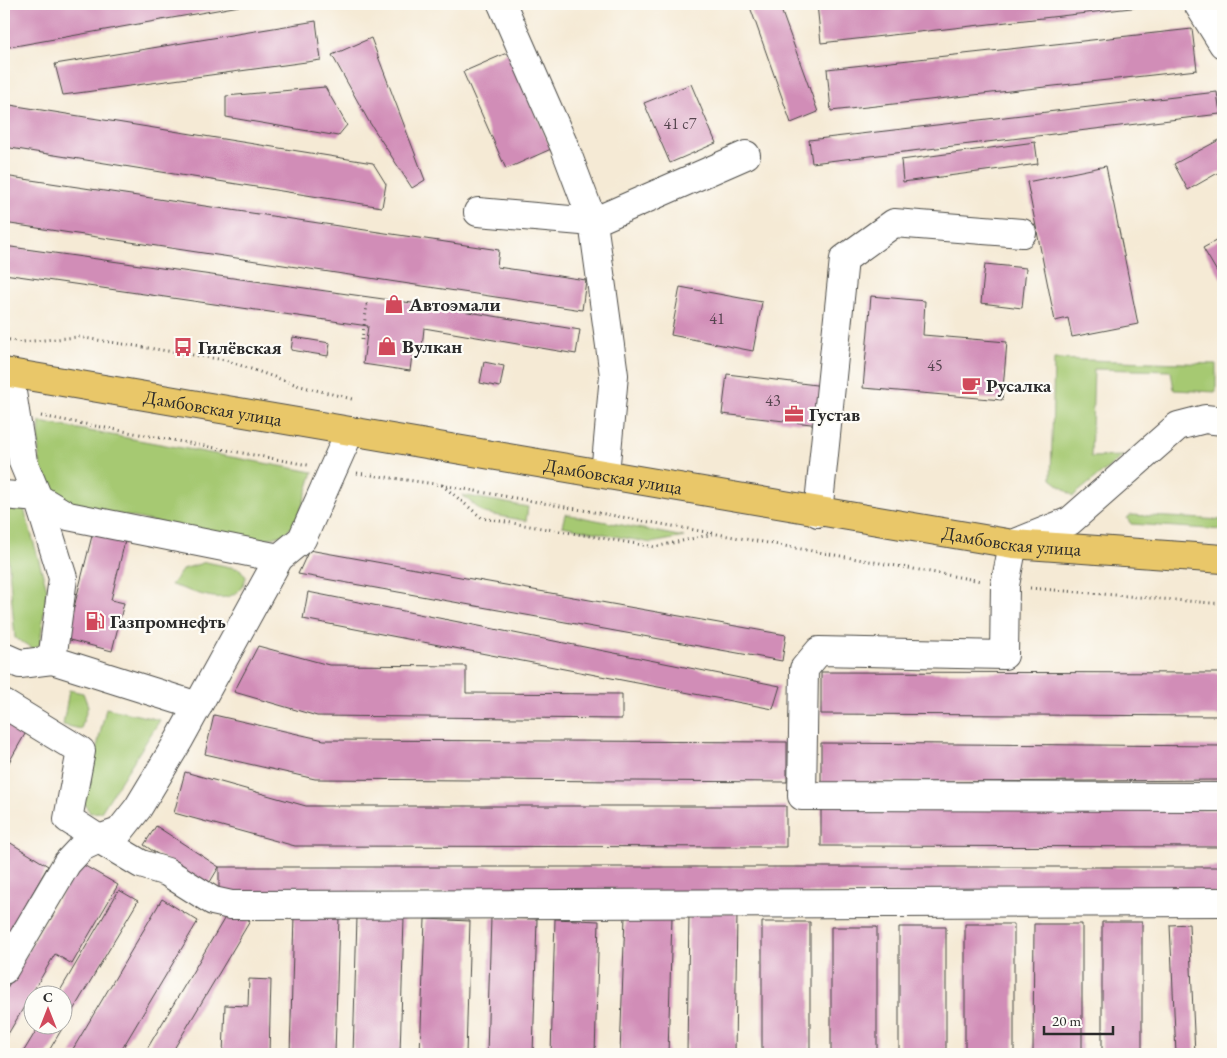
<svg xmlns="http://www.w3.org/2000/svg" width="1227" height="1058" font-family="'EB Garamond',serif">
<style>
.green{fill:#a6c972;stroke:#687a4e}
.building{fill:#d18db7}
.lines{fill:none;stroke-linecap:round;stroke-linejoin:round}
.minor-casing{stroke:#494844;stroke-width:30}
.major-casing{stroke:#494844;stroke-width:30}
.path{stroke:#494844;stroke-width:3;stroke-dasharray:1 4;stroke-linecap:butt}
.minor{stroke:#fff;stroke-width:28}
.major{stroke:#e9c769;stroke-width:28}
.labels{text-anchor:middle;stroke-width:4.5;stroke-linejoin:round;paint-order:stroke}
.number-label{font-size:16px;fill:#54444e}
.poi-label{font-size:19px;font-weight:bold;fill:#2b2b2b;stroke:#fdfcf7;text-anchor:start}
.street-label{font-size:19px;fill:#2b2b2b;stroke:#fdfcf7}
</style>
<rect width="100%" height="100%" fill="#fdfcf7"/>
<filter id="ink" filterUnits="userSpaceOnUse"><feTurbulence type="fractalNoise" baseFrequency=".02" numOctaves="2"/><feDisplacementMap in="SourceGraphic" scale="10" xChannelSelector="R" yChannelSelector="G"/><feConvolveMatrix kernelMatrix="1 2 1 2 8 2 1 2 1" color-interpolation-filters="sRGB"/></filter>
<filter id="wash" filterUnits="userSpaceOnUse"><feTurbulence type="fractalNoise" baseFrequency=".0096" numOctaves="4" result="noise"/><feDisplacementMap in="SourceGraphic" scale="20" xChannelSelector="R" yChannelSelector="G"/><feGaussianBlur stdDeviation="1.12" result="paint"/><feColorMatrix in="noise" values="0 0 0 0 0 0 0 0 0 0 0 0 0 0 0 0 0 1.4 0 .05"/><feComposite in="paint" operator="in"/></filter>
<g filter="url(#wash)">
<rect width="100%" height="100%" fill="#f5ead5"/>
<path class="green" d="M1054 359 1216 364V392L1174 390 1171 371 1094 369 1091 457 1123 456 1073 496 1051 479Z
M40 422 313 472 297 522 283 535 253 542 73 505C38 483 36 460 40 422Z
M462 495 528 507 526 521 484 513Z
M23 505 47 589 39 652 15 638 4 508Z
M565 514 684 537 651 543 562 526Z
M1131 515 1223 520V530L1131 524 1127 518Z
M206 562 240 569 246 577C236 613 197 592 171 585L183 569Z
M69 690 83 693 88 706 81 729 63 725Z
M106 708 160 720 101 812 90 813 84 803Z"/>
<g id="blocks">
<path class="building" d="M4 4H245V5L4 48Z
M749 4H779L818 112 791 123Z
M817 4H1149V6L821 43Z
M316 21 321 60 63 95 55 64Z
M1192 29 1197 70 831 111 827 69Z
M371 38 425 180 412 188 368 120 332 55Z
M509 52 551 149 506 169 463 72Z
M691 84 716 143 670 163 644 103Z
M325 87 347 125 338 136 226 117V96Z
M1217 92 1220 114 812 163 809 140Z
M4 104 373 163 386 184 382 207 4 147Z
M1221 139 1223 170 1188 190 1174 164Z
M1035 142 1038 164 903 182 901 160Z
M1106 166 1138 324 1072 337 1068 318 1055 321 1027 182Z
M4 176 499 250 497 267 586 280 582 310 4 223Z
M1223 237V282L1203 248Z
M4 246 419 304 580 330 576 354 424 328 422 348 413 347 410 371 363 364 368 326 4 274Z
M985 264 1026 268 1022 308 981 303Z
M680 287 762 302 753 351 671 335Z
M871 296 925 301 923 335 1007 342 1002 400 863 388Z
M293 337 330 343 328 356 291 350Z
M484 362 504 366 500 387 480 383Z
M727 374 824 386 820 425 722 414Z
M97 516 129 524 111 600 124 603 112 651 66 639Z
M309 550 786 635 782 661 298 574Z
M308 592 780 686 773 709 303 619Z
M258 646 329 665 466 666V693L622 694V719L317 716 234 692Z
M821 672 1223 673V716L821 714Z
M4 713 29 727 4 771Z
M214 715 324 740 787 742V782L315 779 205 754Z
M821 743 1223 746V780L821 783Z
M185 772 306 806H786V847L295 846 174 813Z
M821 804 1223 810V847L821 846Z
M156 826 219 867H1223V893H219V867L207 887 144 845Z
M9 842 48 866 4 943V851Z
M80 863 118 885 72 964 55 954 4 1041V993Z
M119 890 138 901 47 1054H22L39 1026H62V996H57Z
M162 899 198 921 119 1054H70Z
M230 909 250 921 171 1054H144Z
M689 912 737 913 735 1054H687Z
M294 916 339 917 335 1054H290Z
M625 916 672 917 668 1054H620Z
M357 917 404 918 400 1054H353Z
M491 918 537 919 533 1054H487Z
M425 919 470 921 466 1054H420Z
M555 919 599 921 595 1054H551Z
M762 922H810V1054H762Z
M1102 922H1142V1054H1102Z
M965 924H1014V1054H965Z
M1034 924H1082V1054H1033Z
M1189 924 1195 1054H1176L1170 925Z
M831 927H877V1054H831Z
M899 927H946V1054H899Z
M249 979 271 980 269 1054H223L225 1005 248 1006Z"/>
</g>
</g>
<g filter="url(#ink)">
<use href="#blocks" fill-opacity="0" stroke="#494844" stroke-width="1"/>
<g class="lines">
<g class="minor-casing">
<path id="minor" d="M502 4 565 148 593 222 614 375 605 474
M1198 4 1223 44
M478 212 593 222 746 155
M9 373 23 462 38 498 68 516 279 558 302 539 350 431
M1223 421 1205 419 1178 426 1070 521 1013 544 1005 585 1004 655 819 651 804 669 802 796 1223 797
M4 495 38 498 63 578 52 660 198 706
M818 513 844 259 894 223 1022 233
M4 657 20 664 52 660
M4 704 81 751 68 819 99 839 119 832 138 808 179 740 279 558
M4 970 67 863 82 847 99 839 141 864 167 872 213 901 231 905 1223 902"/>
</g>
<g class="major-casing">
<g id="major">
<path id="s1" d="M4 372 1013 544 1223 559"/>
</g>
</g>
<path class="path" d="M4 339 22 342 78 337 225 360 300 386 352 399
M362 340 367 305 371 306
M41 416 308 465
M357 473 442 485 981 581
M442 485 482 518 655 547 713 534
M1030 588 1223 604"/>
<use href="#minor" class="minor"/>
<use href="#major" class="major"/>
</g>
</g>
<defs>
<g id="shop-bare" transform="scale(1.5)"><path d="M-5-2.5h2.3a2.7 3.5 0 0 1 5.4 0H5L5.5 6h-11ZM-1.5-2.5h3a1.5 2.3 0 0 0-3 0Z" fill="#d1495b" stroke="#fdfcf7" stroke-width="2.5" paint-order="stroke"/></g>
<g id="bus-bare" transform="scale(1.5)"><path d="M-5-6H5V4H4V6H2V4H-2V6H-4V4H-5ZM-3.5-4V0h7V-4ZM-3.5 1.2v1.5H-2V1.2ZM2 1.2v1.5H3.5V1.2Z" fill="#d1495b" stroke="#fdfcf7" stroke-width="2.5" paint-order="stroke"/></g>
<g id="cafe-bare" transform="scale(1.5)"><path d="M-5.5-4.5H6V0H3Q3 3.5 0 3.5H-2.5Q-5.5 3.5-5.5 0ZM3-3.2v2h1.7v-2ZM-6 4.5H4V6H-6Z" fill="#d1495b" stroke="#fdfcf7" stroke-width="2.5" paint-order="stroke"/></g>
<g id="office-bare" transform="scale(1.5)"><path d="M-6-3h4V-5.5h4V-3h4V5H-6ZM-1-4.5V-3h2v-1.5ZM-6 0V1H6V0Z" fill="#d1495b" stroke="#fdfcf7" stroke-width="2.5" paint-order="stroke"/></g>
<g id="fuel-bare" transform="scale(1.5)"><path d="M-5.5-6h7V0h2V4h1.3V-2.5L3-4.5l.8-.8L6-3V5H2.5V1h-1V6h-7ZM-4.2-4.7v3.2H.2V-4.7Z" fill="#d1495b" stroke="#fdfcf7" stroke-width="2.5" paint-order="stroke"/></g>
</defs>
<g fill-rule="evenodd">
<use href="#shop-bare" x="394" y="304"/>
<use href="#shop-bare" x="387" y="346"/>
<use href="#bus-bare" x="183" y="347"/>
<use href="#cafe-bare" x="971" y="385"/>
<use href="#office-bare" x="794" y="414"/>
<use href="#fuel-bare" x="95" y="621"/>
</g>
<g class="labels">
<g class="number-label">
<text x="680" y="129">41 с7</text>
<text x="717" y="324">41</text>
<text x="935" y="371">45</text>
<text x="773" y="406">43</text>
</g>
<g class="poi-label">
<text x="409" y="311">Автоэмали</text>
<text x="402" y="353">Вулкан</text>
<text x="198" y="354">Гилёвская</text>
<text x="986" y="392">Русалка</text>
<text x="809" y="421">Густав</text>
<text x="110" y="628">Газпромнефть</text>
</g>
<g class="street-label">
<text dy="7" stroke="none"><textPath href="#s1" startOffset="212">Дамбовская улица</textPath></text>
<text dy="7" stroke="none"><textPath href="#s1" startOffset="618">Дамбовская улица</textPath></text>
<text dy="7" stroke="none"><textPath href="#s1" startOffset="1022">Дамбовская улица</textPath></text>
</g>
</g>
<rect width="1227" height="1058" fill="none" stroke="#fdfcf7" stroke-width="20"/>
<g transform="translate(48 1010)"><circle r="24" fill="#fdfcf7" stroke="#a9a8a5"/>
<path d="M0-4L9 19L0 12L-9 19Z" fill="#d1495b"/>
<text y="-8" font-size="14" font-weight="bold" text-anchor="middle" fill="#2b2b2b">С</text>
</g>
<path d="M1044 1026v8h69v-8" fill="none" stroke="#2b2b2b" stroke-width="2.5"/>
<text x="1052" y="1026" font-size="15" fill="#2b2b2b" stroke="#fdfcf7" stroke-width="4" paint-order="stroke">20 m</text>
</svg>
